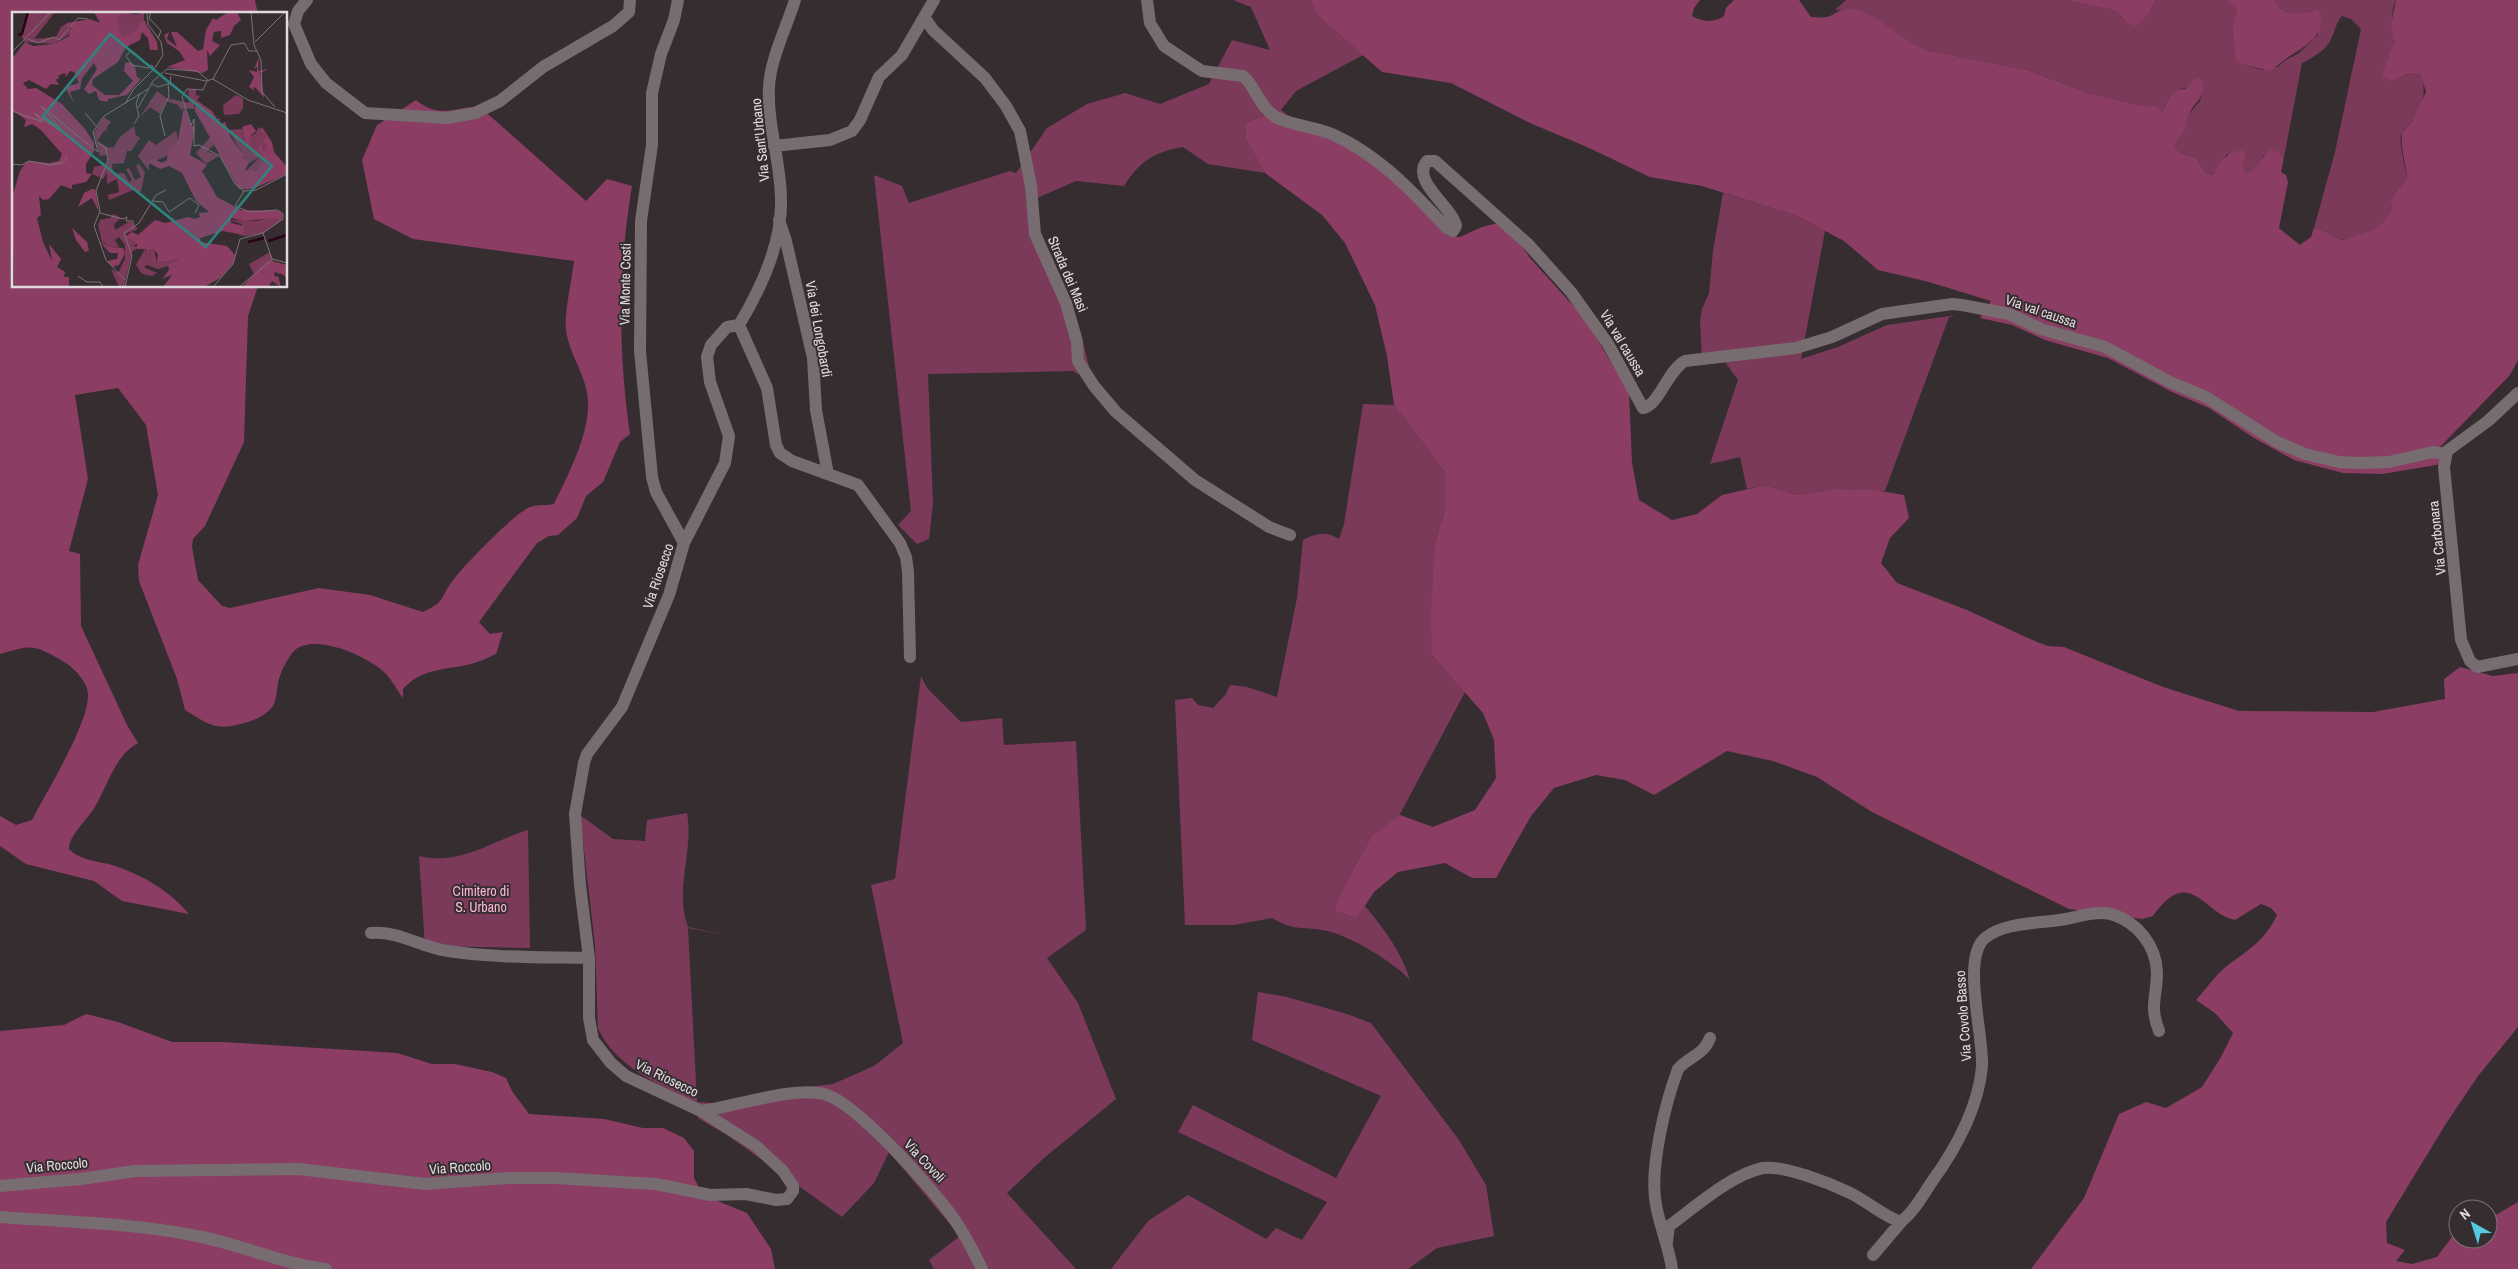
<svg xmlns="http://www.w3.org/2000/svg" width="2518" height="1269" font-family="'Archivo Narrow',sans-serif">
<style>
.green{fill:#7c3a5b}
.forest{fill:#8c3d64}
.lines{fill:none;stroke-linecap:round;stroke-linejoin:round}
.minor{stroke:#776d71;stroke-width:12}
.labels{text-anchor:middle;stroke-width:4;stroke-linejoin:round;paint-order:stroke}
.street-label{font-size:14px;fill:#e1dbdd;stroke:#362d31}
.park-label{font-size:14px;fill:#fdb8d6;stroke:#362d31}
.inset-river{fill:none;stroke:#290318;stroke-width:2.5}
.inset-road{fill:none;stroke:#7a7376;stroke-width:1}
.view{fill:#2e857f;fill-opacity:0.15;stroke:#2e857f;stroke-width:2.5}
.inset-edge{fill:none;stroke:#e1dbdd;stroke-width:2.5}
</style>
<rect width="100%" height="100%" fill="#362d31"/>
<path class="green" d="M1233 0H1311L1316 14 1363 55 1296 91 1281 110 1245 123 1246 140 1265 173 1208 164 1183 147C1154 152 1140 161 1124 186L1076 181 1035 199 1036 221 1080 330 1089 367 1078 374 1073 371 928 374 933 504 929 539 917 544 898 525 911 511 874 175 902 186 909 203 1010 171 1016 173 1047 128 1087 104 1125 93 1160 104 1209 84 1232 40 1270 50 1251 7Z
M1846 0H2064L2117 11 2126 22 2151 11 2155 0H2226L2237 9 2232 26 2235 52 2245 65 2262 70 2278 67 2284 61 2299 53 2318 35V9C2304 15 2280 17 2275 0H2396C2389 14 2393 29 2395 44 2396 56 2394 69 2393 81L2409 73 2422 75C2426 94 2423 108 2411 123 2409 126 2404 128 2402 132 2397 140 2406 167 2407 178L2390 200 2392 209C2375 237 2370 227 2345 240 2333 237 2326 230 2314 228L2335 152 2361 29 2351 19 2342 16C2336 23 2336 28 2332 37 2328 49 2314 57 2302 63L2284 157 2279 152 2264 155 2255 170 2247 174 2241 167 2245 160 2227 154 2213 175 2205 173 2197 158 2180 153 2175 146 2177 138 2184 132 2188 115 2200 101 2204 83 2177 90 2170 96 2162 112 2147 105H2138L2086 92 2027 70 1926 50C1892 37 1876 6 1835 10Z
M1723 193 1797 216 1825 231 1801 359 1838 347 1887 325 1957 315 1949 317 1885 491 1833 489 1797 495 1766 485 1747 489 1740 457 1710 464 1738 380 1725 362 1702 360 1700 321 1702 309 1709 293 1713 251Z
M1363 404 1394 405 1445 472V509L1435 543 1432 655 1465 692 1399 816 1372 835 1342 890 1334 911 1357 918 1365 906C1384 929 1401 951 1410 980 1395 963 1353 938 1331 932 1308 925 1296 933 1272 918L1234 925H1185L1175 700 1192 698 1198 705 1213 708 1226 694 1230 685 1247 687 1277 697 1297 598 1303 540C1316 533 1326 531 1339 539L1344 524Z
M921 676 927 688 961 722 1002 718 1004 745 1076 741 1086 930 1047 958 1078 1003 1116 1099 1044 1158 1007 1193 1076 1269H934L929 1260 960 1236 889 1152 874 1183 842 1217 730 1137 698 1118 695 1102C659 1084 615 1067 598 1028L595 945 580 815 613 839 645 841 647 820 687 813C694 852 674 889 688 927L729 936 688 928 697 1102 712 1103 775 1091 833 1084 874 1066 903 1043 871 885 895 879Z
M528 830 530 948 425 946 419 856C460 866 491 841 528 830Z
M1258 992 1287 997 1347 1014 1371 1023 1459 1140 1486 1185 1494 1236 1437 1248 1408 1269H1111L1148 1221 1188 1195 1266 1239 1276 1228 1302 1240 1327 1202 1178 1132 1193 1105 1336 1178 1381 1096 1252 1040Z"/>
<path class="forest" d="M0 0H255L258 14H14V286H258L248 316 244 442 205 526 193 539 192 547 198 580 222 606 230 608 319 588 370 595 423 612C445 601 438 602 451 583 461 568 513 515 528 508 535 504 546 506 554 504 568 475 589 435 588 403 588 377 569 355 566 330 564 314 572 279 574 261L413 239 374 219 362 160 377 125 416 100C441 120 454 106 480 107L586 201 607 179 632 186C618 270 618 351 630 434L620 442 603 482 586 496 577 518 558 535 549 536 537 543 479 622 490 634 503 632 496 654C487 658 477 663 467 665 442 670 421 669 403 689V698C397 690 392 680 385 673 369 657 311 630 292 653 288 659 282 669 280 676 276 686 278 697 273 706 267 714 258 719 248 722 216 731 213 727 185 710L177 679 139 581 138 565 158 495 146 425 118 388 75 395 88 479 69 551 80 554 81 626 127 725 138 743C114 756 107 788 93 810 86 820 68 838 69 849 80 861 100 861 115 866 143 875 171 892 189 914L122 901 94 881 26 864 0 846V816L16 825 32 820C46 793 89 723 88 695 88 681 72 666 61 660 33 644 31 645 0 654Z
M1311 0H1700L1694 8 1692 16C1702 22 1714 23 1724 16L1726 8 1734 0H1799L1811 17C1816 17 1822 18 1827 17 1835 15 1840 7 1852 9 1880 14 1900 40 1926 50L2027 70 2086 92 2138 105 2156 106 2162 112 2170 96 2177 90 2185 89 2197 77 2204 83C2202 102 2196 100 2189 114 2186 118 2187 125 2185 130 2182 136 2177 138 2175 146L2180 153 2197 158 2205 173 2213 175C2221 162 2227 149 2244 151L2245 160 2242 167 2247 174C2258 169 2260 158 2270 150L2279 152 2284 157 2281 172 2286 175 2288 182 2279 228 2300 245 2311 237 2314 228C2326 230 2333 237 2344 240 2370 227 2375 237 2392 209L2390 200 2407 178C2406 162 2400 148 2402 132L2412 122 2426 92 2421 75 2409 73 2393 81 2382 76 2392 47 2395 44 2391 24 2396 0H2518V360L2510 375 2440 447 2442 464 2382 474 2343 473 2294 460 2254 438 2209 408 2172 392 2108 358 2045 340 2012 325 1980 318 1991 301 1929 282 1878 270 1844 241 1797 216 1702 186 1650 177 1587 147 1530 123 1451 83 1382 72 1316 14Z
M2064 0H2155L2151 11 2136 26 2126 22 2117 11Z
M2226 0H2275C2280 17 2304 15 2318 9 2331 37 2300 48 2283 61 2278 65 2275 68 2270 71L2245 65 2236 61 2232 26 2237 9Z
M1281 110 1301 128 1348 147 1381 167 1446 235 1460 237 1482 227 1505 221 1530 258 1586 320 1629 393 1632 463 1639 500 1672 520 1697 514 1722 495 1766 485 1797 495 1833 489 1875 490 1904 495 1909 518 1890 538 1881 563 1897 583 1967 610 2037 642 2048 646 2064 647 2163 687 2239 711 2373 712 2445 699 2444 679 2460 667 2493 676 2518 673V1027L2478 1076 2447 1122 2386 1222 2387 1243 2405 1250 2396 1261 2412 1264 2437 1257 2457 1230 2458 1239H2488V1216H2494L2518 1202V1269H2031L2084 1198 2119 1114 2146 1102 2166 1108 2202 1087 2221 1057 2233 1033 2215 1013 2196 1000C2206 989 2216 974 2228 965 2249 950 2266 939 2277 915L2271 908 2261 904 2235 920C2203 914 2190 864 2153 916L2142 919 2069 909 1872 812 1817 777 1773 761 1727 751 1654 795 1625 780 1596 775 1554 788 1531 816 1496 878H1472L1445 863 1398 872 1374 892 1357 918 1334 911 1342 890 1372 835 1400 815 1433 827 1475 810 1496 778 1494 740 1483 713 1432 655 1431 613 1435 543 1445 509V472L1394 405 1387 356 1375 305 1345 243 1322 215 1265 173 1246 140 1245 123Z
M86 1014 118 1022 172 1042H223L397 1053 432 1064H455L492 1072 506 1078 512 1091 529 1114 604 1119 643 1128H663L684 1138 694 1151V1178L703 1195 747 1213 771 1249 775 1269H0V1031L64 1025Z"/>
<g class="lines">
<path class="minor" d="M307 0 298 11 294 24 311 64 326 83 365 113 447 118 475 113 500 101 543 67 613 26 629 12 630 0
M678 0 674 20 661 54 652 93V145L641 221 640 351 652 477 656 492 684 543
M1147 0 1150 23 1164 46 1202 71 1243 76C1256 87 1259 107 1276 117 1289 125 1317 127 1334 135 1382 157 1413 193 1448 229L1453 231 1456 226C1453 207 1410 181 1427 161H1435L1528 244 1571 292 1608 344 1643 408C1659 405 1668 370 1685 361L1796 348 1832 337 1882 314 1952 304 1962 305 2009 314 2041 329 2105 347 2170 382 2206 397 2277 442 2305 454 2339 462 2360 463 2389 462 2433 452 2445 454
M924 17 933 30 985 78 1006 106 1020 131 1031 186 1035 234 1066 303 1077 342 1078 361 1094 386 1116 412 1195 480 1269 527 1290 535
M774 146 830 140 852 131 860 120 879 77 902 55 934 0
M779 220 786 241 813 358 816 410 828 474
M739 325 767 388 776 445 780 453 792 461 858 485 900 543 906 557 908 572 910 657
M2518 393 2488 421 2447 451 2444 467 2461 640 2470 661 2477 667 2518 659
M371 933C401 931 419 947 448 951 494 958 542 957 589 958
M701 1111C734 1107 793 1086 824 1094 856 1102 935 1191 954 1219 965 1235 974 1252 982 1269
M0 1186 81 1179 135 1171 299 1169 425 1184 508 1178H555L637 1183 656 1184 710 1195 746 1194 776 1200 787 1199 793 1191V1186L783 1171 756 1146 701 1111 626 1076 611 1063 593 1040 589 1018V958L580 885 575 814 584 763 587 754 622 707 669 595 684 543 725 463 729 436 710 382 707 357 711 345 727 327 739 325C760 290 781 245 781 204 782 165 767 127 769 87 770 60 787 26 795 0
M0 1217C65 1222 133 1223 197 1236 240 1244 282 1264 326 1269
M1667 1242 1669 1226C1695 1207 1732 1174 1763 1168 1784 1165 1829 1183 1848 1192 1866 1200 1882 1216 1901 1222 1914 1211 1922 1197 1931 1183 1955 1150 1978 1108 1982 1067 1984 1036 1961 958 1985 938 2006 921 2041 924 2066 919 2080 916 2100 910 2114 915 2138 923 2156 946 2157 972 2157 997 2149 1005 2159 1031
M1873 1255 1901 1222
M1672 1269C1669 1247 1660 1227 1656 1205 1649 1169 1665 1104 1678 1069 1688 1057 1704 1055 1710 1038"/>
</g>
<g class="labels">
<g class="street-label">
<text transform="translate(760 140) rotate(-96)" y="5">Via Sant'Urbano</text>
<text transform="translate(1068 274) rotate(67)" y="5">Strada dei Masi</text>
<text transform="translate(625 284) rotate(-89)" y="5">Via Monte Costi</text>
<text transform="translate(2041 311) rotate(19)" y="5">Via val caussa</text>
<text transform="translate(819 329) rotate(80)" y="5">Via dei Longobardi</text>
<text transform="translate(1623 343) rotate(59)" y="5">Via val caussa</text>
<text transform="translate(2437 538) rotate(-96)" y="5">Via Carbonara</text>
<text transform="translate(658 576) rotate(-71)" y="5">Via Riosecco</text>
<text transform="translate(1963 1016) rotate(-94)" y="5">Via Covolo Basso</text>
<text transform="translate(667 1078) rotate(26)" y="5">Via Riosecco</text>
<text transform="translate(925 1161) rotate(47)" y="5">Via Covoli</text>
<text transform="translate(57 1165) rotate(-5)" y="5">Via Roccolo</text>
<text transform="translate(460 1167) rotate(-4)" y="5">Via Roccolo</text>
</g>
<g class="park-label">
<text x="481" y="896">Cimitero di<tspan x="481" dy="16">S. Urbano</tspan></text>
</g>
</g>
<g transform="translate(12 12)">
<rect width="275" height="275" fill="#362d31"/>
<path d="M16 0H43L22 27 44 25 49 15 55 11 59 21 42 32 13 30 9 23ZM110 0 124 3 132 0V8L127 9 125 18 112 25 108 24 105 15V4ZM176 78H184V83L188 84 182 92 183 97 171 96 170 99 166 93 154 89 148 102 138 95 128 105 145 79 154 86 177 91ZM224 83 231 86V96L227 102 212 103 211 93ZM92 105 99 110 94 116 96 120 93 118 85 129 95 135 101 136 108 125 122 114 124 123 128 126 119 139H115L112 151 100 152 101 162 112 161 117 170 120 168 114 157 117 156 123 168 129 165 124 154 127 152 133 160 129 180 121 178 97 188 96 183 107 180 105 167 95 172V161L91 167 80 162 82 155 95 152V143L88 144 82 121ZM247 115 254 123 250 130 255 131V137L251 139 250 133 245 131 247 134 239 143 245 145 246 138 253 146 249 155 239 161 235 158 248 145 237 151 231 149 230 145 235 142H231L216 118 230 117 234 135 238 134V124L243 122ZM164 119 166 128 156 143 137 152V159L126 144 137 128 144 133ZM199 124 203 132 195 139 207 144 194 152 184 141ZM101 202 109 206 102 212 103 218 118 209 126 217 113 222 125 232 121 234 124 237 120 240 112 275H107L99 257 106 261 113 247V233L107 225 103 228 107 235H98L90 230 86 213 88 208 98 206ZM260 205 271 207 250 222 234 224 226 223H231L230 212 217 208 245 209ZM133 237 136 244 138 237 142 238 145 250 162 248 166 251 146 257 135 253 132 255 145 261 140 264 130 262 124 253ZM258 240 261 248 242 262 237 252Z" fill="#7c3a5b"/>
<path d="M82 0H110L105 7 110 25 125 18 127 9 132 8 145 30 146 38H138L136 26 130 20 128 28 114 35 106 50 81 67 80 73 93 83H107L121 69 112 59 113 51 119 50 123 54 125 65 129 67 115 83 96 87 95 90 87 88 84 79 77 82 72 77 85 57 82 51 70 66 68 77 58 80 62 91 53 75 67 71 62 60 58 59 54 65 53 61 45 64 48 65 44 68 47 73 39 72 34 77 17 68 11 71 16 77 24 76 50 92 73 117 82 131V139L74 152V161L80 162 74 170 60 173V177L49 173 37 187 31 188 27 184 29 203 25 206 31 230 40 249 37 232 49 247 45 255 53 260 52 265H57V275H2L0 185 8 159 15 149 37 151 47 149 50 142 29 118 20 112 12 115 14 108 0 98V47L13 30 21 34 42 32 57 24 59 15H54L55 11 78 7 88 11ZM216 0H225L229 8 222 14 218 23 209 26V19L202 20 200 29 208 33 198 44 195 38 196 58 190 61 155 55 173 48 167 39 155 31 152 23 157 20 155 27 165 35 159 20H165L186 39 191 37 194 18 201 6 204 8ZM247 45 246 59 257 57 248 61 252 86 244 76 241 75 242 79 237 75 242 65 237 58 245 60V55L242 57ZM184 88 200 99 205 107 208 106 207 113 213 110 219 126 231 142H235L230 145 237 151 233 158 244 159 253 147 246 138 245 145 239 143 247 134 245 130 250 133 251 139 255 137V132L250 130 254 123 248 119 250 115 260 130 262 140 275 155V162L240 177H227L183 99ZM172 95 179 113 183 115 178 143 195 153 190 159 205 185 229 198 268 199 271 204 268 209 263 206 232 209 219 206V211L232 214 231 223 211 219 188 226 189 230 215 234 223 243 222 250 208 266 192 275H151L160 263 150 267 157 258 156 253 166 248 145 250 146 242 142 238 138 237 136 244 134 237H124L121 234 125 235V232L114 224 120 220 126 223 143 208 154 211 176 205 183 207 188 205 187 201 197 200 184 189 170 161 157 154 148 157 136 150 142 147 150 151 155 148 156 139 166 128ZM239 112 244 119 238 124V135H234L230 115ZM80 177H83L87 200 80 186 66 195 72 181ZM60 216 75 230 77 239 73 240 64 228ZM88 230 98 235 111 236 113 241 107 253 101 255 95 249 105 247 106 241H98ZM256 248 275 253V268L272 263 262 260 263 265 266 264 269 275 260 269 256 275H230Z" fill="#8c3d64"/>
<path class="inset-river" d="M6 23 10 22 16 0M256 229 275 223M236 230 252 226"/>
<path class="inset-road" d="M139 0 137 6 149 19 146 26M239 0 242 33 249 48 250 80 263 95M16 27 26 31 42 25 47 28 66 6 76 7M243 30 273 0M119 38 114 44 120 53 136 56 140 53 142 56M0 40 39 0M153 61 194 69 201 67M201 67 236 88 275 101M201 67 219 33 232 31 237 39H244M195 69 191 78 175 77 170 85 179 113 182 107V134L187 133 208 144 223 172 232 179M140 72 146 75 158 71 159 64M113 92 121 78 143 56 151 43 149 30 136 12 135 0M126 96 141 69 155 57 185 59 197 69M0 99 31 110 22 101 53 122 29 94 86 140 81 120 92 104 136 77M73 101 85 115M122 112 127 104 124 92 128 81M153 124 148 104 157 84 156 71M85 130 94 136 96 148 84 179 88 199 82 214 94 248 113 268M0 152 10 153 17 149 38 153 50 151 56 145M232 179 244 178 275 162M141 189 151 190 157 200 178 186 187 193 183 201M88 201 111 207 115 205 114 209H121V213M251 221 260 247 275 251M0 260 1 275M66 264 75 270H88L91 275M113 275 120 244 112 221 127 211 144 183 154 178M201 275 221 252 228 227 251 221 271 207V202L266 198 238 200 223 194 232 179M227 275 261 247"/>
<path class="view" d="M98 22 260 154 194 235 31 104Z"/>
<rect width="275" height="275" class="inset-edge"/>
</g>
<g transform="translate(2473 1224) rotate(321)"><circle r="24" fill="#362d31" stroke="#7a7376"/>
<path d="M0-4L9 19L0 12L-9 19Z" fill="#55cae0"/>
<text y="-8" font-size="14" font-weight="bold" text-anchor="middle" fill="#e1dbdd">N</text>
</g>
</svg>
